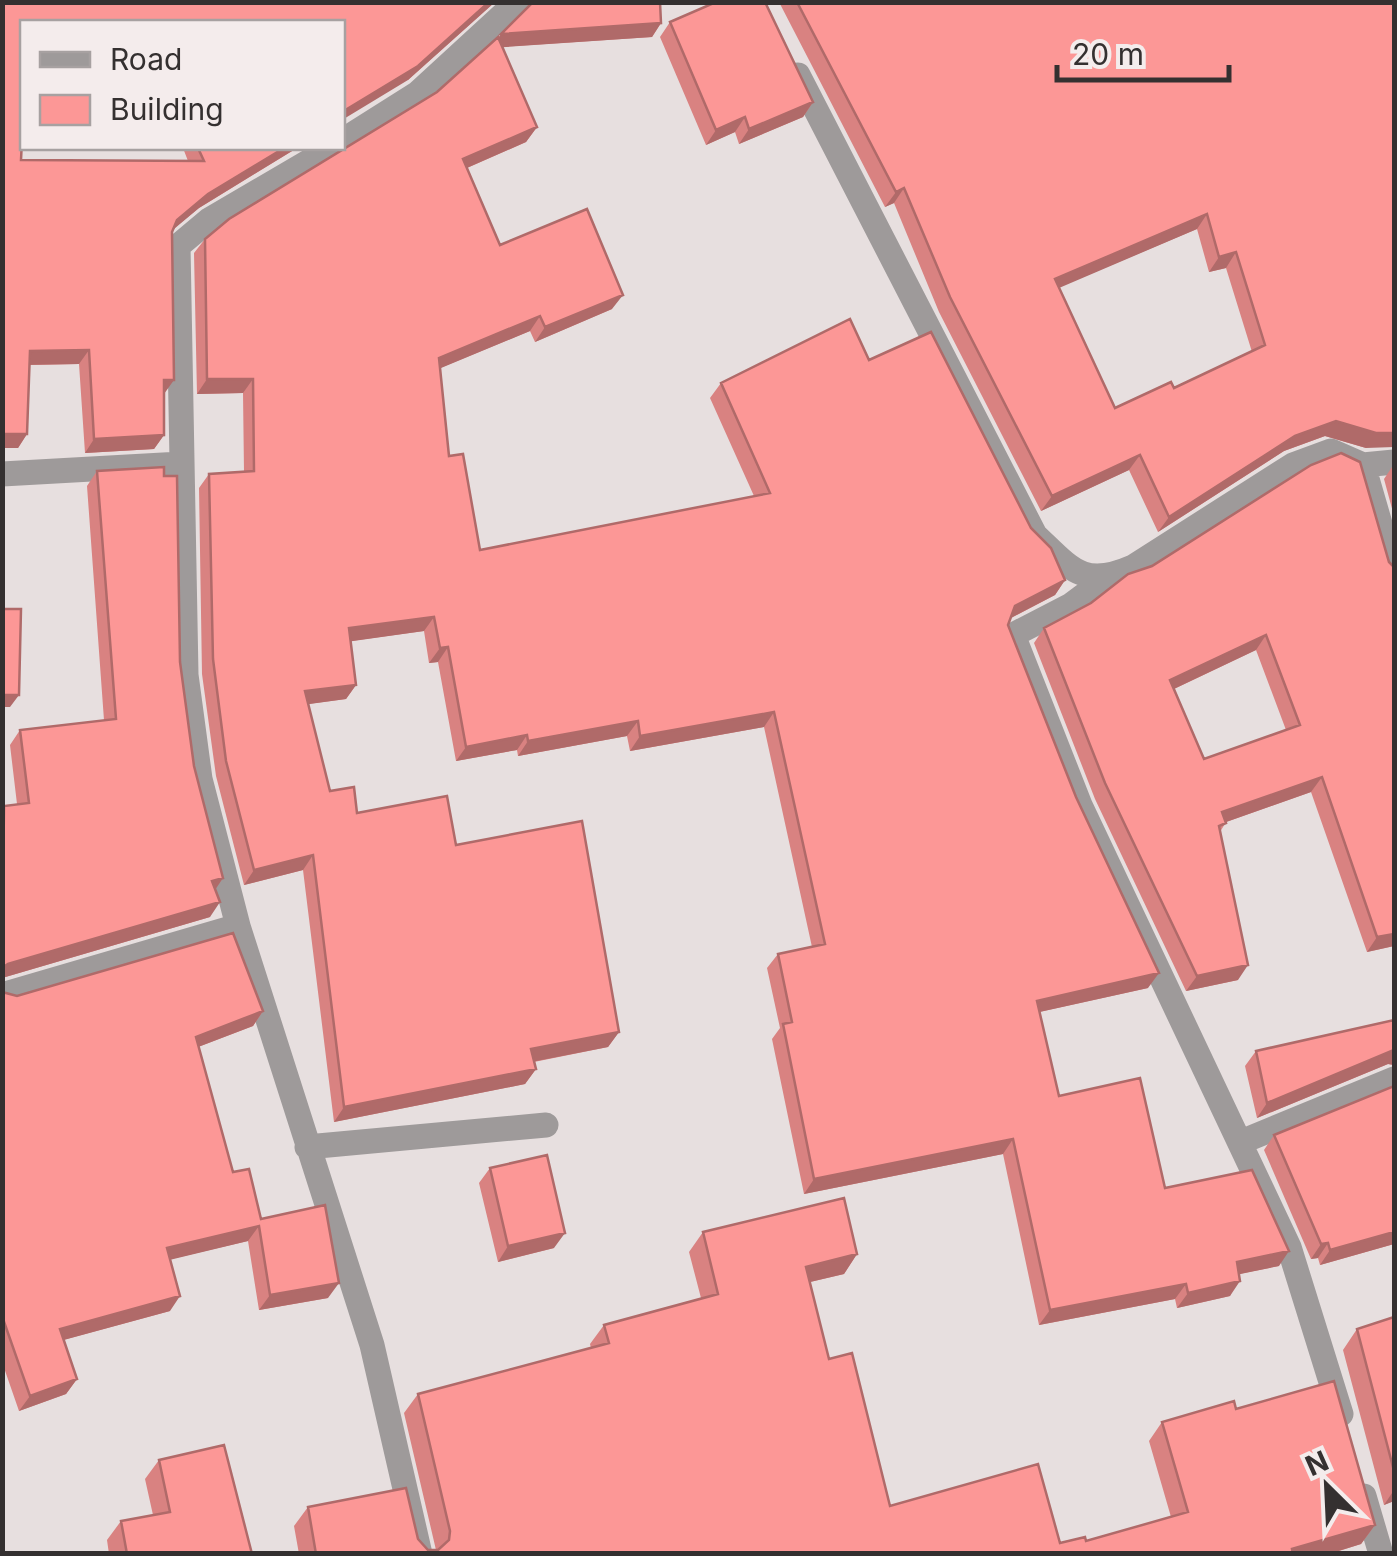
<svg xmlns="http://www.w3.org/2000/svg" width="1397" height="1556" font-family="Inter,sans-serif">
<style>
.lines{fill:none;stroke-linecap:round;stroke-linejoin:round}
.street{stroke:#9e9a9a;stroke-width:25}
.wall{fill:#d98281;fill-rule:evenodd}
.shaded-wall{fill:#b06a69}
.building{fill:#fc9796;stroke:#b06a69;stroke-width:2.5;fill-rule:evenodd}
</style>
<rect width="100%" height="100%" fill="#e7dfdf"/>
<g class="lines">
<path class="street" d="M798 75 1035 535C1071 569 1083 589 1133 567L1293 465 1331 451 1363 465 1394 462
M342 141 418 93 517 2
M1363 465 1394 572
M2 474 181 464
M1106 579 1071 605 1013 635 1080 805 1289 1247 1341 1414
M238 926 200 779 186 675 178 246 209 220 332 148
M2 995 238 926 372 1345 420 1554
M1241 1142 1394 1079
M307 1147 546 1125
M1364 1496 1381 1554"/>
</g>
<path class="wall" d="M2 2H495L408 80 342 22H22L21 160 188 161 183 148H297L199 208 173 229 164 394V435L154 449 85 453 79 364 29 365 27 434 18 448H2Z
M531 2H660L661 23 652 37 502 47 537 127 526 142 467 168 500 245 612 309 535 342 530 331 440 368 449 456 480 550 754 496 710 398 721 383 869 360 1031 528 1065 580 1055 595 1011 618 1008 625 1148 988 1039 1012 1059 1096 1165 1188 1279 1266 1239 1274 1230 1296 1177 1308 1175 1299 1039 1325 1003 1154 804 1194 772 1039 780 1028 767 968 778 954 812 947 764 727 630 751 627 736 518 756 517 750 456 761 438 662 429 663 424 631 351 641 356 685 346 699 308 704 330 791 357 813 456 845 619 1032 608 1047 534 1062 536 1069 525 1084 334 1122 303 870 244 885 216 776 202 674 199 488 209 474 244 472 243 393 197 394 194 253 205 239 437 92 498 38 531 4Z
M779 2H1394L1366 448 1325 436 1284 451 1158 532 1129 470 1041 511 939 312 894 203 885 207ZM1197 229 1209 272 1226 268 1252 352 1174 388 1115 408 1059 287Z
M670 22 813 102 803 117 739 144 735 132 706 145 660 37Z
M1394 464V516L1384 479Z
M97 471 180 662 194 766 223 878 215 889 210 917 2 978V808L4 806 17 804 10 745 20 730 104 720 87 486Z
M1389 562 1394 946 1367 952 1311 792 1226 822 1220 832 1238 980 1186 991 1095 799 1034 643 1044 628ZM1256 650 1286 730 1204 759 1174 689Z
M2 992 17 996 263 1011 253 1026 198 1047 233 1172 261 1219 328 1298 259 1310 248 1241 171 1259 170 1311 63 1340 77 1379 66 1394 19 1411 2 1362Z
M1394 1020V1065L1388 1064 1257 1118 1245 1066 1256 1051Z
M1274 1135 1394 1244 1320 1265 1318 1258 1311 1259 1264 1150Z
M490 1168 554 1248 498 1262 479 1183Z
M703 1232 857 1254 844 1274 810 1282 829 1359 890 1506 1060 1543 1086 1541 1171 1517 1149 1441 1162 1422 1236 1409 1375 1525 1361 1544 1329 1554H299L294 1526 308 1507 418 1539 428 1550H436L404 1413 418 1394 591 1348 590 1344 604 1325 701 1298 689 1252Z
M1394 1317V1501L1384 1505 1343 1350 1357 1329Z
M159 1460 252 1554H109L107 1540 121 1521 153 1515 145 1479Z"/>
<path class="shaded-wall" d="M489 2H495L408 80 342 120V112Z
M661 23 652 37 491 48 501 34Z
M813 102 803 117 739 144 749 129Z
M745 117 735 132 706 145 716 130Z
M537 127 526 142 453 174 463 159Z
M284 148H297L199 208 168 234 177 220 208 194Z
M904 188 894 203 885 207 896 192Z
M1207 214 1197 229 1045 294 1055 279Z
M1236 252 1226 268 1209 272 1219 257Z
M623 295 612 309 535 342 545 327Z
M540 316 530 331 429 373 439 358Z
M89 350 79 364 20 365 30 351Z
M207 379H253L243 393 197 394Z
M164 380H174L164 394H154Z
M1336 421 1394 433V447L1366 448 1325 436 1284 451 1158 532 1169 517 1295 436Z
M2 434H27L18 448H2Z
M164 435 154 449 85 453 94 439Z
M1140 455 1129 470 1041 511 1052 496Z
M1065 580 1055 595 1005 621 1015 606Z
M434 617 424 631 339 643 349 628Z
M1266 635 1256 650 1159 696 1170 680Z
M448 647 438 662 429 663 440 648Z
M356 685 346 699 295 706 305 691Z
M2 695H19L10 707H2Z
M774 712 764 727 630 751 640 736Z
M638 721 627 736 518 756 528 741Z
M527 735 517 750 456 761 466 747Z
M1322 777 1311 792 1212 827 1222 812Z
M313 855 303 870 244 885 254 870Z
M223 878 213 893 212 881Z
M220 902 210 917 2 978V968L8 964Z
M1394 934V946L1367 952 1377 937Z
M1248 965 1238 980 1186 991 1197 976Z
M1159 973 1148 988 1026 1015 1037 1001Z
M263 1011 253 1026 185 1052 196 1037Z
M619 1032 608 1047 521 1064 531 1049Z
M1394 1050V1065L1388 1064 1257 1118 1267 1103Z
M536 1069 525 1084 334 1122 344 1107Z
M1013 1139 1003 1154 804 1194 814 1179Z
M259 1226 248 1241 157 1263 167 1248Z
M1394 1232V1244L1320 1265 1330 1250Z
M565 1233 554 1248 498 1262 508 1246Z
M1328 1243 1318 1258 1311 1259 1321 1244Z
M1289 1251 1279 1266 1226 1277 1237 1262Z
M857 1254 844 1274 793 1286 806 1267Z
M1240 1281 1230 1296 1177 1308 1188 1293Z
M339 1283 328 1298 259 1310 270 1295Z
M1186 1284 1175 1299 1039 1325 1050 1310Z
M180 1296 170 1311 49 1344 60 1329Z
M77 1379 66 1394 19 1411 30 1396Z
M1394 1490V1501L1384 1505Z
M1375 1525 1361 1544 1329 1554H1289L1292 1549Z"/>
<path class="building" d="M2 2H489L418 66 342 112V22H22V140L21 160 204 161 198 148H284L208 194 177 220 172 232 174 380H164V435L94 439 89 350 30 351 27 434H2Z
M533 2H660L661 23 501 34Z
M716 2H765L813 102 749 129 745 117 716 130 670 22Z
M797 2H1394V433H1376L1336 421 1295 436 1169 517 1140 455 1052 496 950 297 904 188 896 192ZM1207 214 1219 257 1236 252 1265 345 1174 388 1171 382 1115 408 1055 279Z
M498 37 537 127 463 159 500 245 587 209 623 295 545 327 540 316 439 358 449 456 463 454 480 550 770 493 721 383 850 319 869 360 931 332 1031 528 1051 548 1065 580 1015 606 1008 625 1076 797 1159 973 1037 1001 1059 1096 1140 1078 1165 1188 1252 1170 1289 1251 1237 1262 1240 1281 1188 1293 1186 1284 1050 1310 1013 1139 814 1179 783 1024 792 1022 778 954 825 944 774 712 640 736 638 721 528 741 527 735 466 747 448 647 440 648 434 617 349 628 356 685 305 691 330 791 354 787 357 813 447 796 456 845 582 821 619 1032 531 1049 536 1069 344 1107 313 855 254 870 226 761 213 659 209 474 254 471 253 379H207L205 239 229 219 437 92Z
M1341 453 1360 462 1389 562 1394 567V934L1377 937 1322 777 1222 812 1226 823 1219 826 1248 965 1197 976 1105 783 1044 628 1091 603 1128 574 1152 566 1311 465ZM1266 635 1300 725 1204 759 1170 680Z
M164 467V476H177L180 662 194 766 223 878 212 881 220 902 8 964 2 968 4 806 29 803 20 730 116 719 97 471Z
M2 609H21L19 695H2Z
M233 933 263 1011 196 1037 233 1172 249 1169 261 1219 325 1205 339 1283 270 1295 259 1226 167 1248 180 1296 60 1329 77 1379 30 1396 2 1316V992L17 996Z
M1394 1020V1050L1267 1103 1256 1051Z
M1394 1086V1232L1330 1250 1328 1243 1321 1244 1274 1135Z
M547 1155 565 1233 508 1246 490 1168Z
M844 1198 857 1254 806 1267 829 1359 852 1353 890 1506 1038 1464 1060 1543 1085 1537 1086 1541 1188 1512 1162 1422 1234 1401 1236 1409 1334 1381 1375 1525 1292 1549 1293 1554H316L308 1507 406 1488 418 1539 428 1550H438L449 1540 450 1531 418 1394 609 1343 604 1325 718 1294 703 1232Z
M1394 1317V1471L1357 1329Z
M224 1445 252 1554H127L121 1521 170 1512 159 1460Z"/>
<rect width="1397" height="1556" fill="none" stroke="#343030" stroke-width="10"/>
<rect x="20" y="20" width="325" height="130" fill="#f4ecec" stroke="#a7a1a1" stroke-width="2.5"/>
<rect x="40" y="52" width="50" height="15" fill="#9e9a9a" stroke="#a7a1a1" stroke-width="2.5"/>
<text x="110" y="70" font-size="30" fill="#343030">Road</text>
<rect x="40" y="95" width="50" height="30" fill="#fc9796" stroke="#a7a1a1" stroke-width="2.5"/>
<text x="110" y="120" font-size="30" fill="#343030">Building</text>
<g transform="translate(1327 1486) rotate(336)" stroke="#f4ecec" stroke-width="8" paint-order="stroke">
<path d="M0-8L18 38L0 25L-18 38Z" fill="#343030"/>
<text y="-15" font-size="28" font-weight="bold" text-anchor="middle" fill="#343030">N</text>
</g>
<path d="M1057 65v15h172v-15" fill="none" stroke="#343030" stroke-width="5"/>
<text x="1072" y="65" font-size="30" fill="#343030" stroke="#f4ecec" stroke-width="8" paint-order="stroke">20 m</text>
</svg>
